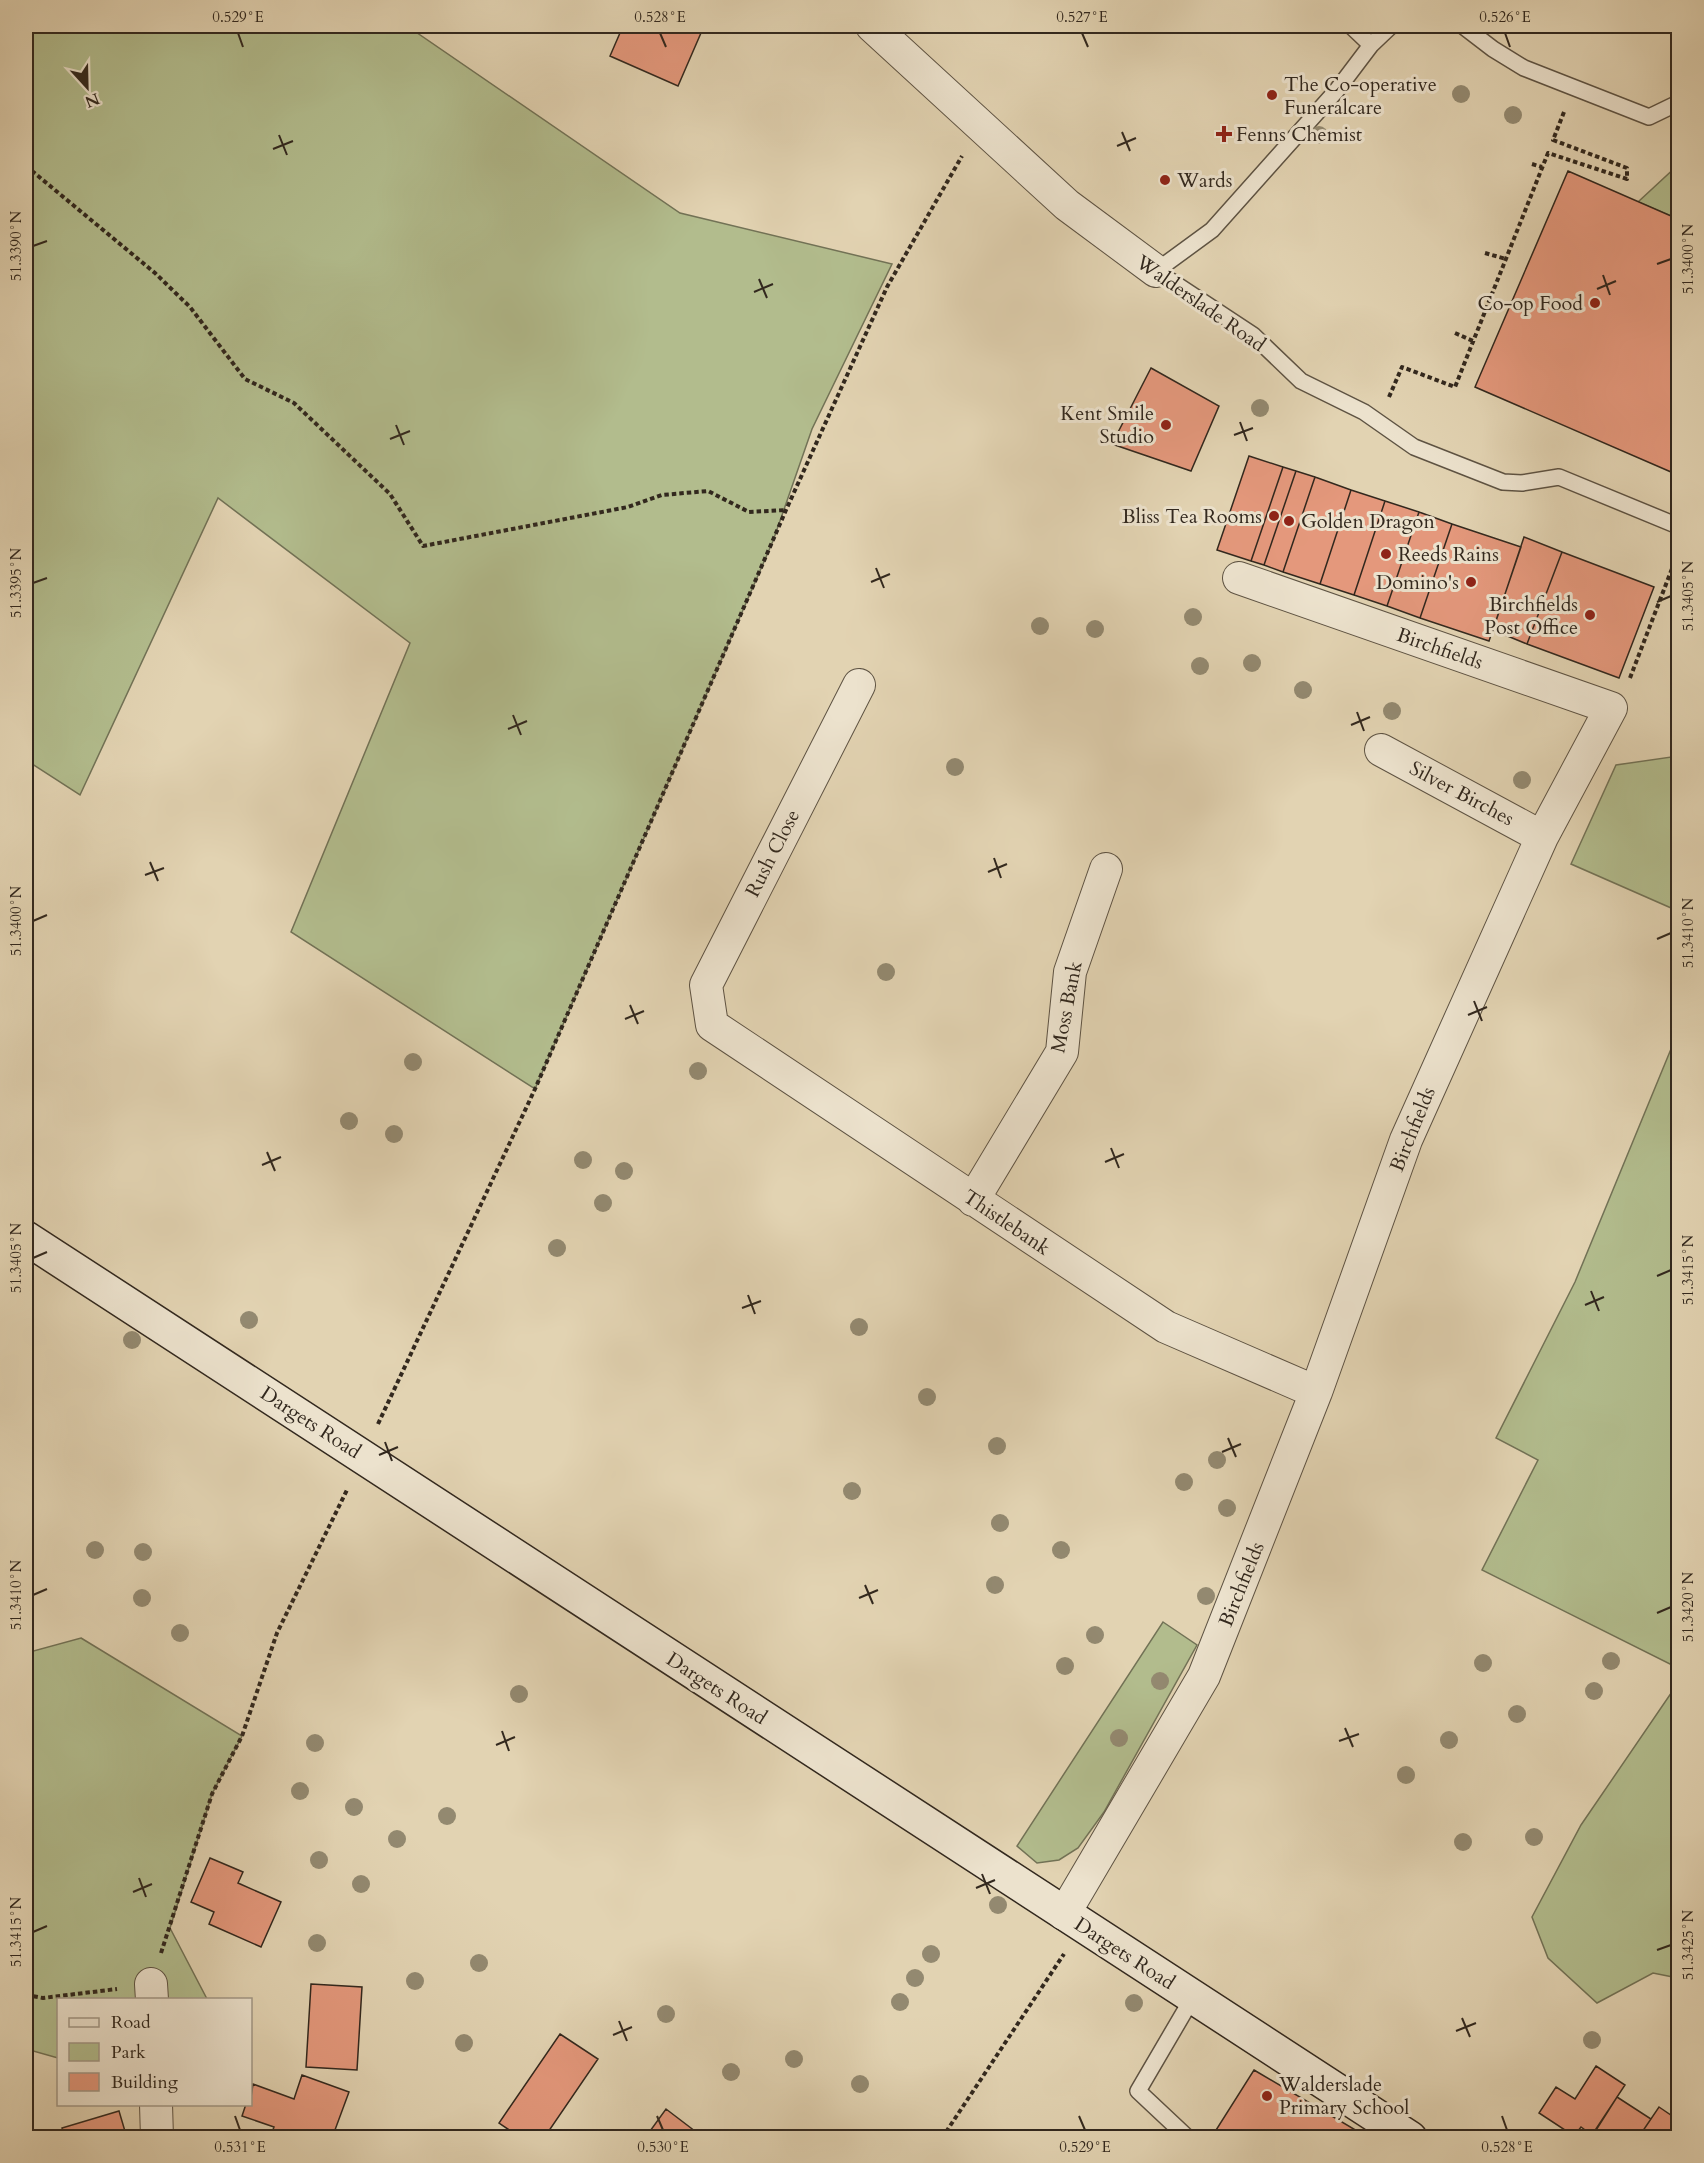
<svg xmlns="http://www.w3.org/2000/svg" width="1704" height="2163" font-family="Cardo,serif">
<style>
.green{fill:#b2bc8d;stroke:#727256;stroke-width:1.5}
.building{fill:#e4987c;stroke:#32281e;stroke-width:1.5}
.lines{fill:none;stroke-linecap:round;stroke-linejoin:round}
.lane-casing{stroke:#5e5343;stroke-width:18}
.street-casing{stroke:#5e5343;stroke-width:34}
.secondary-casing{stroke:#32281e;stroke-width:36}
.path{stroke:#32281e;stroke-width:4;stroke-dasharray:4.5 3;stroke-linecap:butt}
.lane{stroke:#ece2cd;stroke-width:15}
.street{stroke:#ece2cd;stroke-width:32}
.secondary{stroke:#ece2cd;stroke-width:33}
.tree{fill:#938970}
.ticks{fill:none;stroke:#32281e;stroke-width:2}
.poi-dot{fill:#8f2418;stroke:#ece2cd;stroke-width:2}
.labels{text-anchor:middle;stroke-width:6;stroke-linejoin:round;paint-order:stroke}
.poi-label{font-size:20px;fill:#32281e;stroke:#ece2cd;text-anchor:start}
.street-label{font-size:20px;fill:#32281e;stroke:#ece2cd}
.neatline{fill:none;stroke:#32281e;stroke-width:2}
.ticks-label{font-size:15px;text-anchor:middle;fill:#32281e}
</style>
<rect width="100%" height="100%" fill="#e2d3b2"/>
<filter id="stains"><feTurbulence type="fractalNoise" baseFrequency=".00333" numOctaves="4"/><feColorMatrix values="0 0 0 0 .2 0 0 0 0 .09 0 0 0 0 .02 0 0 0 .5 -.17"/></filter>
<radialGradient id="worn" r=".72"><stop offset=".6" stop-color="#630" stop-opacity="0"/><stop offset="1" stop-color="#630" stop-opacity=".3"/></radialGradient>
<path class="green" d="M26 26H407L680 213 892 264 812 429 773 541 535 1089 291 932 410 643 218 498 80 795 26 760Z
M1678 165V219L1638 202Z
M1678 756V911L1571 864 1616 765Z
M1678 1032V1668L1482 1570 1538 1460 1496 1438 1575 1282Z
M1163 1622 1197 1645 1104 1812 1078 1848 1059 1860 1037 1863 1017 1846Z
M81 1638 242 1736 212 1794 170 1928 207 1999 58 2000V2058L26 2049V1653Z
M1678 1683V1978L1653 1973 1597 2003 1548 1958 1532 1917 1581 1825Z"/>
<path class="building" d="M623 26H704L678 86 610 56Z
M1568 171 1678 219V475L1475 387Z
M1151 368 1219 406 1191 471 1112 444Z
M1249 456 1283 467 1251 561 1217 550Z
M1283 467 1296 471 1264 565 1251 561Z
M1296 471 1315 477 1283 572 1264 565Z
M1315 477 1351 490 1320 584 1283 572Z
M1351 490 1385 501 1354 595 1320 584Z
M1385 501 1419 512 1387 606 1354 595Z
M1419 512 1452 524 1420 618 1387 606Z
M1452 524 1521 547 1489 641 1420 618Z
M1524 537 1562 552 1527 644 1493 630Z
M1562 552 1654 587 1619 678 1527 644Z
M210 1858 243 1872 238 1883 281 1902 261 1947 209 1924 214 1912 191 1902Z
M311 1984 362 1987 357 2070 306 2067Z
M560 2034 598 2059 544 2138H521L499 2123Z
M1596 2066 1625 2085 1592 2135 1581 2127 1574 2136 1539 2113 1556 2087 1575 2099Z
M1254 2070 1369 2138H1211Z
M302 2075 349 2092 332 2138H270L274 2127 242 2116 246 2104H250L253 2084 294 2099Z
M1617 2097 1651 2119 1638 2138H1591Z
M1659 2107 1678 2120V2138H1638Z
M666 2109 704 2138H645Z
M119 2111 127 2138H65L62 2128Z"/>
<g class="lines">
<g class="lane-casing">
<path id="lane" d="M1351 26 1371 45
M1391 26 1371 45 1337 90 1212 230 1156 271 1253 335 1301 381 1364 412 1414 447 1503 482 1522 483 1559 477 1678 526
M1463 26 1493 49 1524 68 1649 117 1678 103
M1187 2137 1138 2091 1193 1997"/>
</g>
<g class="street-casing">
<path id="street" d="M872 26 1067 205 1156 271
M859 685 706 985 712 1025 1166 1327 1316 1392
M1381 750 1542 837
M973 1200 1062 1052 1070 972 1106 869
M1064 1914 1204 1676 1316 1392 1406 1140 1542 837 1611 708 1239 578
M151 1984 152 2000
M156 2104 157 2138"/>
</g>
<g class="secondary-casing">
<path id="secondary" d="M26 1238 1410 2138"/>
</g>
<path class="path" d="M1532 164 1542 167
M26 166 155 273 190 307 245 379 294 403 390 494 423 546 628 507 662 495 708 491 749 512 786 510
M1485 253 1506 259
M1455 333 1473 341
M1389 397 1402 367 1455 387 1548 153 1627 179V168L1553 140 1564 112
M1630 678 1678 553
M378 1424 535 1089 786 510 887 287 962 156
M161 1953 212 1794 242 1736 277 1633 347 1490
M26 1995 43 1998 117 1989
M942 2138 1064 1954"/>
<use href="#lane" class="lane"/>
<use href="#street" class="street"/>
<use href="#secondary" class="secondary"/>
</g>
<g class="tree">
<circle cx="1461" cy="94" r="9"/>
<circle cx="1513" cy="115" r="9"/>
<circle cx="1319" cy="135" r="9"/>
<circle cx="1260" cy="408" r="9"/>
<circle cx="1193" cy="617" r="9"/>
<circle cx="1040" cy="626" r="9"/>
<circle cx="1095" cy="629" r="9"/>
<circle cx="1252" cy="663" r="9"/>
<circle cx="1200" cy="666" r="9"/>
<circle cx="1303" cy="690" r="9"/>
<circle cx="1392" cy="711" r="9"/>
<circle cx="955" cy="767" r="9"/>
<circle cx="1522" cy="780" r="9"/>
<circle cx="886" cy="972" r="9"/>
<circle cx="413" cy="1062" r="9"/>
<circle cx="698" cy="1071" r="9"/>
<circle cx="349" cy="1121" r="9"/>
<circle cx="394" cy="1134" r="9"/>
<circle cx="583" cy="1160" r="9"/>
<circle cx="624" cy="1171" r="9"/>
<circle cx="603" cy="1203" r="9"/>
<circle cx="557" cy="1248" r="9"/>
<circle cx="249" cy="1320" r="9"/>
<circle cx="859" cy="1327" r="9"/>
<circle cx="132" cy="1340" r="9"/>
<circle cx="927" cy="1397" r="9"/>
<circle cx="997" cy="1446" r="9"/>
<circle cx="1217" cy="1460" r="9"/>
<circle cx="1184" cy="1482" r="9"/>
<circle cx="852" cy="1491" r="9"/>
<circle cx="1227" cy="1508" r="9"/>
<circle cx="1000" cy="1523" r="9"/>
<circle cx="95" cy="1550" r="9"/>
<circle cx="1061" cy="1550" r="9"/>
<circle cx="143" cy="1552" r="9"/>
<circle cx="995" cy="1585" r="9"/>
<circle cx="1206" cy="1596" r="9"/>
<circle cx="142" cy="1598" r="9"/>
<circle cx="180" cy="1633" r="9"/>
<circle cx="1095" cy="1635" r="9"/>
<circle cx="1611" cy="1661" r="9"/>
<circle cx="1483" cy="1663" r="9"/>
<circle cx="1065" cy="1666" r="9"/>
<circle cx="1160" cy="1681" r="9"/>
<circle cx="1594" cy="1691" r="9"/>
<circle cx="519" cy="1694" r="9"/>
<circle cx="1517" cy="1714" r="9"/>
<circle cx="1119" cy="1738" r="9"/>
<circle cx="1449" cy="1740" r="9"/>
<circle cx="315" cy="1743" r="9"/>
<circle cx="1406" cy="1775" r="9"/>
<circle cx="300" cy="1791" r="9"/>
<circle cx="354" cy="1807" r="9"/>
<circle cx="447" cy="1816" r="9"/>
<circle cx="1534" cy="1837" r="9"/>
<circle cx="397" cy="1839" r="9"/>
<circle cx="1463" cy="1842" r="9"/>
<circle cx="319" cy="1860" r="9"/>
<circle cx="361" cy="1884" r="9"/>
<circle cx="998" cy="1905" r="9"/>
<circle cx="317" cy="1943" r="9"/>
<circle cx="931" cy="1954" r="9"/>
<circle cx="479" cy="1963" r="9"/>
<circle cx="915" cy="1978" r="9"/>
<circle cx="415" cy="1981" r="9"/>
<circle cx="900" cy="2002" r="9"/>
<circle cx="1134" cy="2003" r="9"/>
<circle cx="666" cy="2014" r="9"/>
<circle cx="1592" cy="2040" r="9"/>
<circle cx="464" cy="2043" r="9"/>
<circle cx="794" cy="2059" r="9"/>
<circle cx="731" cy="2072" r="9"/>
<circle cx="860" cy="2084" r="9"/>
</g>
<path class="ticks" d="M238 33 243 47M660 33 666 47M1082 33 1088 47M1505 33 1510 47M1122 132 1130 151M279 135 287 155M1117 146 1136 138M273 149 293 141M33 246 47 241M1657 264 1671 259M1603 275 1610 295M759 279 767 298M1597 289 1616 281M754 292 773 284M1240 422 1247 441M396 425 404 445M1234 435 1253 428M390 439 410 431M876 568 884 588M871 582 890 574M33 583 47 578M1657 602 1671 596M1357 712 1364 731M513 715 521 735M1351 725 1370 717M508 729 527 721M994 858 1001 878M150 862 158 881M988 872 1007 864M145 875 164 868M33 921 47 915M1657 939 1671 933M1474 1001 1482 1021M630 1005 638 1024M1468 1015 1487 1007M625 1019 644 1011M1111 1148 1119 1168M267 1152 275 1171M1105 1162 1124 1154M262 1165 281 1157M33 1258 47 1252M1657 1276 1671 1270M1591 1291 1599 1311M748 1295 755 1314M1585 1305 1604 1297M742 1308 761 1301M1228 1438 1236 1457M385 1442 392 1461M1222 1452 1241 1444M379 1455 398 1447M865 1585 873 1604M33 1595 47 1589M859 1598 878 1590M1657 1613 1671 1607M1345 1728 1353 1747M502 1731 509 1751M1339 1741 1359 1734M496 1745 515 1737M982 1874 990 1894M139 1878 146 1897M976 1888 995 1880M133 1892 152 1884M33 1932 47 1926M1657 1950 1671 1945M1462 2018 1470 2037M619 2021 627 2041M1456 2031 1476 2023M613 2035 632 2027M235 2116 240 2130M657 2116 663 2130M1079 2116 1085 2130M1502 2116 1507 2130"/>
<g class="poi-dot">
<circle cx="1272" cy="95" r="6"/>
<path d="M1221 125h6v6h6v6h-6v6h-6v-6h-6v-6h6z"/>
<circle cx="1165" cy="180" r="6"/>
<circle cx="1595" cy="303" r="6"/>
<circle cx="1166" cy="425" r="6"/>
<circle cx="1274" cy="516" r="6"/>
<circle cx="1289" cy="521" r="6"/>
<circle cx="1386" cy="554" r="6"/>
<circle cx="1471" cy="582" r="6"/>
<circle cx="1590" cy="615" r="6"/>
<circle cx="1267" cy="2096" r="6"/>
</g>
<g class="labels">
<g class="poi-label">
<text x="1284" y="91">The Co-operative<tspan x="1284" dy="23">Funeralcare</tspan></text>
<text x="1236" y="141">Fenns Chemist</text>
<text x="1177" y="187">Wards</text>
<text x="1583" y="310" text-anchor="end">Co-op Food</text>
<text x="1154" y="420" text-anchor="end">Kent Smile<tspan x="1154" dy="23">Studio</tspan></text>
<text x="1262" y="523" text-anchor="end">Bliss Tea Rooms</text>
<text x="1301" y="528">Golden Dragon</text>
<text x="1398" y="561">Reeds Rains</text>
<text x="1459" y="589" text-anchor="end">Domino's</text>
<text x="1578" y="611" text-anchor="end">Birchfields<tspan x="1578" dy="23">Post Office</tspan></text>
<text x="1279" y="2091">Walderslade<tspan x="1279" dy="23">Primary School</tspan></text>
</g>
<g class="street-label">
<text transform="translate(1201 303) rotate(35)" y="7">Walderslade Road</text>
<text transform="translate(1440 648) rotate(19)" y="7">Birchfields</text>
<text transform="translate(1462 793) rotate(28)" y="7">Silver Birches</text>
<text transform="translate(772 853) rotate(-63)" y="7">Rush Close</text>
<text transform="translate(1066 1007) rotate(-79)" y="7">Moss Bank</text>
<text transform="translate(1412 1129) rotate(-68)" y="7">Birchfields</text>
<text transform="translate(1007 1222) rotate(34)" y="7">Thistlebank</text>
<text transform="translate(311 1422) rotate(33)" y="7">Dargets Road</text>
<text transform="translate(1241 1584) rotate(-68)" y="7">Birchfields</text>
<text transform="translate(717 1688) rotate(33)" y="7">Dargets Road</text>
<text transform="translate(1125 1953) rotate(33)" y="7">Dargets Road</text>
</g>
</g>
<rect width="1704" height="2163" fill="none" stroke="#e2d3b2" stroke-width="66"/>
<rect x="57" y="1998" width="195" height="108" fill="#ece2cd" stroke="#a29887" stroke-width="1.5"/>
<rect x="69" y="2018" width="30" height="9" fill="#ece2cd" stroke="#a29887" stroke-width="1.5"/>
<text x="111" y="2028" font-size="18" fill="#32281e">Road</text>
<rect x="69" y="2043" width="30" height="18" fill="#b2bc8d" stroke="#a29887" stroke-width="1.5"/>
<text x="111" y="2058" font-size="18" fill="#32281e">Park</text>
<rect x="69" y="2073" width="30" height="18" fill="#e4987c" stroke="#a29887" stroke-width="1.5"/>
<text x="111" y="2088" font-size="18" fill="#32281e">Building</text>
<g transform="translate(87 87) rotate(158)" stroke="#ece2cd" stroke-width="4.5" paint-order="stroke">
<path d="M0-4.5L10 22L0 15L-10 22Z" fill="#32281e"/>
<text y="-9" font-size="16" font-weight="bold" text-anchor="middle" fill="#32281e">N</text>
</g>
<rect x="33" y="33" width="1638" height="2097" class="neatline"/>
<g class="ticks-label">
<text x="238" y="22">0.529°E</text>
<text x="660" y="22">0.528°E</text>
<text x="1082" y="22">0.527°E</text>
<text x="1505" y="22">0.526°E</text>
<text transform="translate(16 246) rotate(-90)" y="5">51.3390°N</text>
<text transform="translate(1688 259) rotate(-90)" y="5">51.3400°N</text>
<text transform="translate(16 583) rotate(-90)" y="5">51.3395°N</text>
<text transform="translate(1688 596) rotate(-90)" y="5">51.3405°N</text>
<text transform="translate(16 921) rotate(-90)" y="5">51.3400°N</text>
<text transform="translate(1688 933) rotate(-90)" y="5">51.3410°N</text>
<text transform="translate(16 1258) rotate(-90)" y="5">51.3405°N</text>
<text transform="translate(1688 1270) rotate(-90)" y="5">51.3415°N</text>
<text transform="translate(16 1595) rotate(-90)" y="5">51.3410°N</text>
<text transform="translate(1688 1607) rotate(-90)" y="5">51.3420°N</text>
<text transform="translate(16 1932) rotate(-90)" y="5">51.3415°N</text>
<text transform="translate(1688 1945) rotate(-90)" y="5">51.3425°N</text>
<text x="240" y="2152">0.531°E</text>
<text x="663" y="2152">0.530°E</text>
<text x="1085" y="2152">0.529°E</text>
<text x="1507" y="2152">0.528°E</text>
</g>
<rect width="100%" height="100%" filter="url(#stains)"/>
<rect width="100%" height="100%" fill="url(#worn)"/>
</svg>
